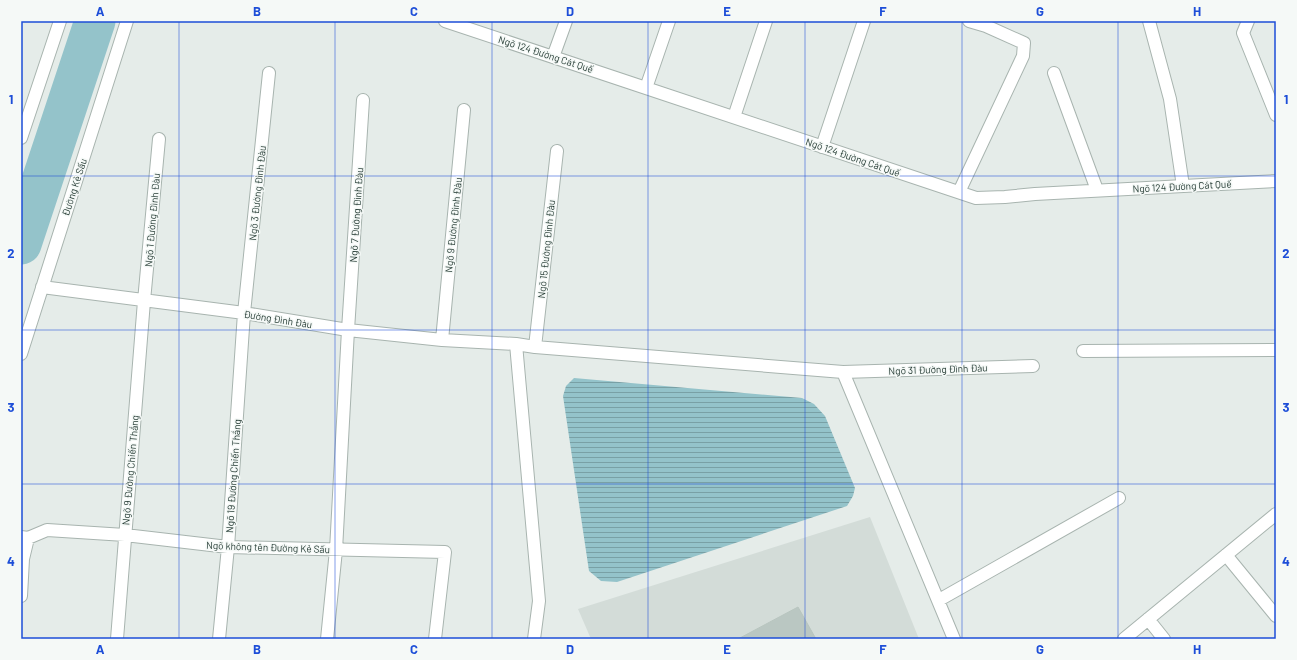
<svg xmlns="http://www.w3.org/2000/svg" width="1297" height="660" font-family="Barlow,sans-serif">
<style>
.built{fill:#d3dcd8}
.water{fill:url(#water-rules)}
.lines{fill:none;stroke-linecap:round;stroke-linejoin:round}
.river{stroke:#94c3ca;stroke-width:41}
.building{fill:#bac7c2;stroke:#b8c5bf}
.street-casing{stroke:#a8b4af;stroke-width:14}
.street{stroke:#fff;stroke-width:12}
.grid{fill:none;stroke:#1d4ed8;stroke-width:1;stroke-opacity:0.55}
.labels{text-anchor:middle;stroke-width:3;stroke-linejoin:round;paint-order:stroke}
.street-label{font-size:10px;fill:#263c35;stroke:#f5f9f7}
.neatline{fill:none;stroke:#1d4ed8;stroke-width:1.5}
.grid-label{font-size:13px;text-anchor:middle;font-weight:bold;fill:#1d4ed8}
</style>
<defs>
<pattern id="water-rules" width="6" height="5" patternUnits="userSpaceOnUse"><rect width="6" height="5" fill="#94c3ca"/><path d="M0 2.5h6" fill="none" stroke="#79a0a5"/></pattern>
</defs>
<rect width="100%" height="100%" fill="#e5ece9"/>
<path class="built" d="M870 517 919 639H591L578 609Z"/>
<path class="water" d="M574 378 802 398 814 404 825 416 855 488 853 496 847 506 617 582 601 581 589 571 563 396 566 386Z"/>
<g class="lines">
<path class="river" d="M21 244 95 21"/>
</g>
<path class="building" d="M798 607 816 639H738Z"/>
<g class="lines">
<g class="street-casing">
<path id="street" d="M445 21 976 198 1005 197 1035 194 1276 181
M1149 21 1170 99 1183 186
M1248 21 1243 33 1276 115
M553 57 566 21
M1054 73 1097 190
M646 88 669 21
M734 117 766 21
M21 138 60 21
M822 147 864 21
M959 192 1023 56 1024 43 986 26 969 21
M42 287 244 313 348 330 442 340 516 344 535 347 843 372 1033 366
M442 340 464 110
M516 344 539 601 534 639
M535 347 557 151
M1083 351 1276 350
M21 354 127 21
M843 372 954 639
M21 537 28 538 47 530 125 535 228 547 445 552 435 639
M1226 555 1276 616
M21 596 23 559 28 538
M939 600 1119 498
M1148 619 1164 639
M117 639 144 301 159 139
M219 639 228 547 244 313 269 73
M327 639 336 550 348 330 363 100
M1124 639 1276 514"/>
</g>
<use href="#street" class="street"/>
</g>
<path class="grid" d="M179 21V639M335 21V639M492 21V639M648 21V639M805 21V639M962 21V639M1118 21V639M21 176H1276M21 330H1276M21 484H1276"/>
<g class="labels">
<g class="street-label">
<text transform="translate(546 54) rotate(18)" y="4">Ngõ 124 Đường Cát Quế</text>
<text transform="translate(853 157) rotate(19)" y="4">Ngõ 124 Đường Cát Quế</text>
<text transform="translate(1182 186) rotate(-3)" y="4">Ngõ 124 Đường Cát Quế</text>
<text transform="translate(74 187) rotate(-72)" y="4">Đường Kẻ Sấu</text>
<text transform="translate(257 193) rotate(-84)" y="4">Ngõ 3 Đường Đình Đàu</text>
<text transform="translate(356 215) rotate(-86)" y="4">Ngõ 7 Đường Đình Đàu</text>
<text transform="translate(152 220) rotate(-85)" y="4">Ngõ 1 Đường Đình Đàu</text>
<text transform="translate(453 225) rotate(-84)" y="4">Ngõ 9 Đường Đình Đàu</text>
<text transform="translate(546 249) rotate(-84)" y="4">Ngõ 15 Đường Đình Đàu</text>
<text transform="translate(278 319) rotate(9)" y="4">Đường Đình Đàu</text>
<text transform="translate(938 369) rotate(-2)" y="4">Ngõ 31 Đường Đình Đàu</text>
<text transform="translate(130 470) rotate(-85)" y="4">Ngõ 9 Đường Chiến Thắng</text>
<text transform="translate(233 476) rotate(-86)" y="4">Ngõ 19 Đường Chiến Thắng</text>
<text transform="translate(268 547) rotate(2)" y="4">Ngõ không tên Đường Kẻ Sấu</text>
</g>
</g>
<rect width="1297" height="660" fill="none" stroke="#f5f9f7" stroke-width="44"/>
<rect x="22" y="22" width="1253" height="616" class="neatline"/>
<g class="grid-label">
<text x="100" y="16">A</text>
<text x="257" y="16">B</text>
<text x="414" y="16">C</text>
<text x="570" y="16">D</text>
<text x="727" y="16">E</text>
<text x="883" y="16">F</text>
<text x="1040" y="16">G</text>
<text x="1197" y="16">H</text>
<text x="11" y="104">1</text>
<text x="1286" y="104">1</text>
<text x="11" y="258">2</text>
<text x="1286" y="258">2</text>
<text x="11" y="412">3</text>
<text x="1286" y="412">3</text>
<text x="11" y="566">4</text>
<text x="1286" y="566">4</text>
<text x="100" y="654">A</text>
<text x="257" y="654">B</text>
<text x="414" y="654">C</text>
<text x="570" y="654">D</text>
<text x="727" y="654">E</text>
<text x="883" y="654">F</text>
<text x="1040" y="654">G</text>
<text x="1197" y="654">H</text>
</g>
</svg>
